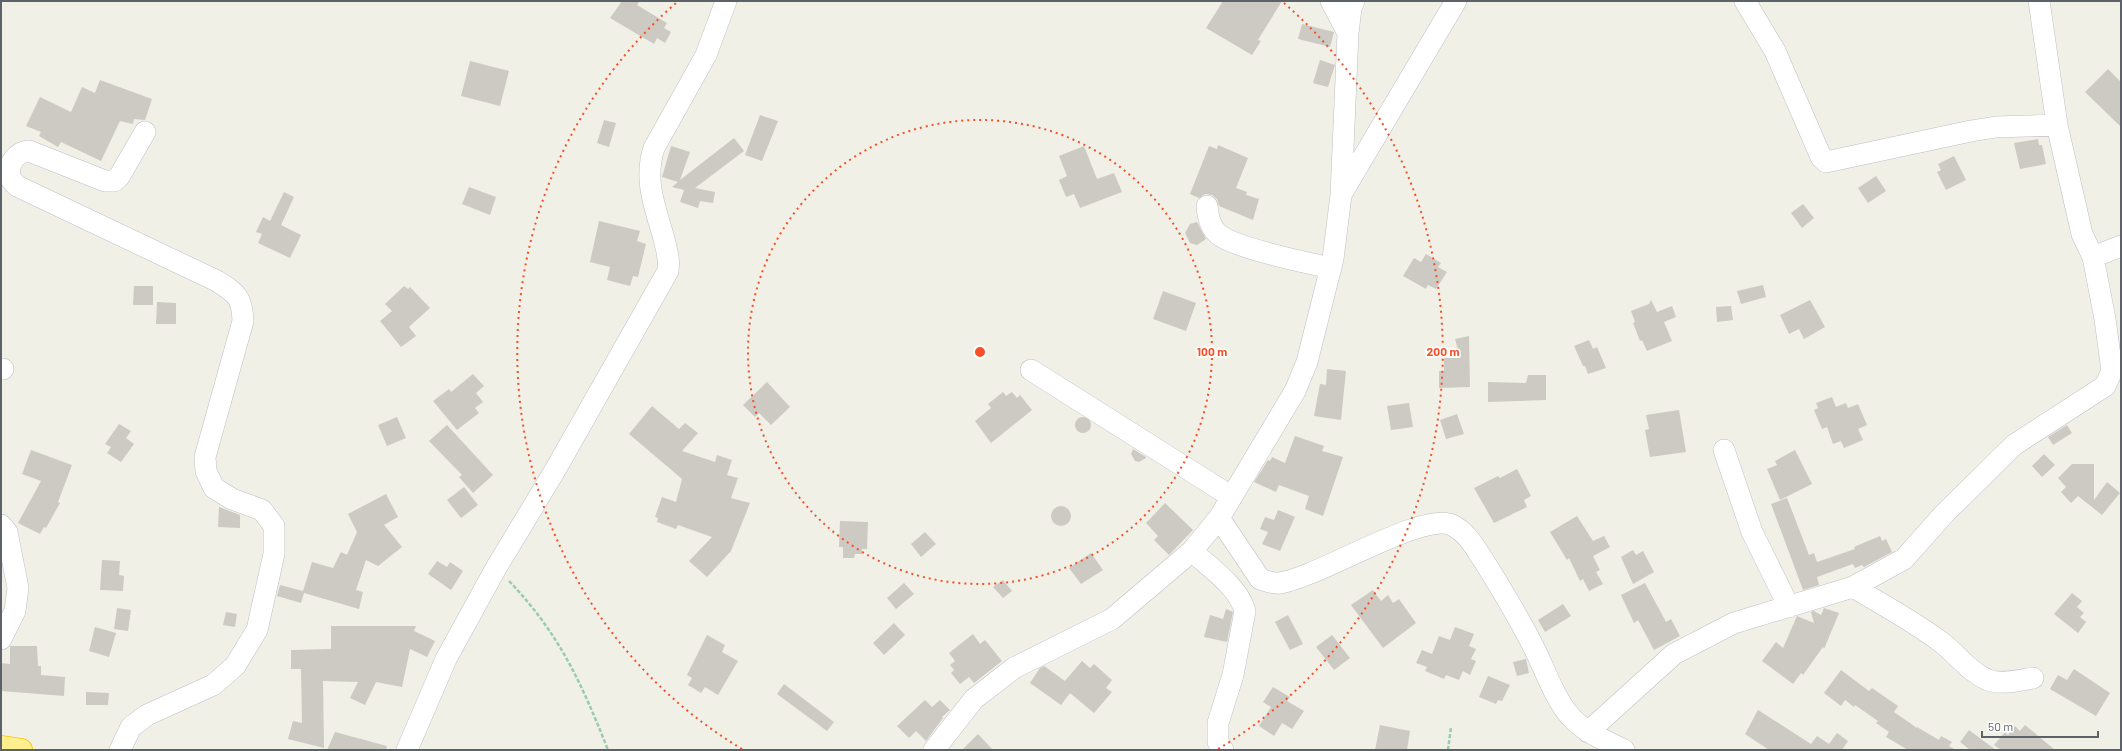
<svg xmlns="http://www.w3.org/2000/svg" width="2122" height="751" font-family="Barlow,sans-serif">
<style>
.building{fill:#cccac3}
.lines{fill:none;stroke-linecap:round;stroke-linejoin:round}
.minor-casing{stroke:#bebfc6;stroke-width:22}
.highway-casing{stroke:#f7c600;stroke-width:24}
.path{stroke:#99ccae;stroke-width:2.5;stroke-dasharray:4 2;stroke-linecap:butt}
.minor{stroke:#fff;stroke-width:21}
.highway{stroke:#ffef8f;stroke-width:22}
.ring{fill:none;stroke:#f74f27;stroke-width:2;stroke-dasharray:2 4}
.centre{fill:#f74f27;stroke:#fff;stroke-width:2}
.ring-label{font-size:12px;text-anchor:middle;font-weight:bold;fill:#f74f27;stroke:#fff;stroke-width:3.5;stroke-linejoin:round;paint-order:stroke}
</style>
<rect width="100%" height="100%" fill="#f1f0e6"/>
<path class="building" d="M622 1H640L637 5 667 23 664 28 671 32 665 43 657 38 654 44 610 18Z
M1223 1H1282L1258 40 1261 41 1252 55 1206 28Z
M1302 24 1334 32 1330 47 1298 39Z
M1320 60 1335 65 1328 87 1313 83Z
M470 61 509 71 500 106 461 96Z
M2108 69 2121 82V127L2085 92Z
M100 80 152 99 145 120 134 119 133 124 120 121 101 161 61 142 58 147 39 136 41 132 26 126 40 97 71 112 82 87 95 93Z
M760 115 778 121 762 161 745 155Z
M604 120 616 123 609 147 597 143Z
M734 138 744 151 695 188 715 192 713 203 700 201 698 208 680 202 684 190 672 187 678 182 662 177 671 146 690 152 680 180Z
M2038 139 2039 145H2042L2046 164 2020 169 2014 143Z
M1218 145 1248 158 1236 188 1247 192 1246 195 1259 199 1253 220 1219 206 1217 199 1212 195 1205 194 1199 198 1190 194 1209 146 1217 149Z
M1084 146 1097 179 1114 173 1122 192 1080 208 1074 194 1066 197 1059 180 1067 176 1059 156Z
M1954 156 1966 180 1946 190 1937 172 1941 170 1938 164Z
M1876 176 1886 191 1868 203 1858 188Z
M469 187 496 197 490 215 462 204Z
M284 192 294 197 281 225 301 235 290 258 258 243 262 234 256 232 263 217 270 221Z
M1803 204 1814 218 1802 228 1791 213Z
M599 221 640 231 637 241 646 244 638 277 633 276 630 286 607 280 610 267 590 262Z
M1197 222 1206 239 1197 245 1190 243 1185 233 1190 224Z
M1426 254 1441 263 1438 267 1447 272 1436 289 1428 285 1426 289 1403 276 1414 258 1421 262Z
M1763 285 1766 297 1741 304 1737 291Z
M134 286H153V305H133Z
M404 286 408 289 410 287 430 308 409 327 416 336 401 347 380 321 392 311 385 304Z
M1163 291 1196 303 1186 331 1153 319Z
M1651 300 1657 312 1672 306 1676 317 1664 322 1672 341 1647 351 1642 340 1640 341 1633 323 1635 322 1631 311 1649 304Z
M1810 300 1825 327 1804 339 1799 329 1789 334 1780 315Z
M157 302 176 303V324H156Z
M1731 306 1733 320 1717 322 1716 307Z
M1469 336 1470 387 1439 388V371H1444V358H1460L1455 339Z
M1589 340 1593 349 1597 347 1606 368 1588 374 1585 366H1583L1574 346Z
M1327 369 1346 371 1341 420 1314 416 1320 384 1326 385Z
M473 374 484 386 476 393 483 402 475 408 479 413 457 430 433 401 449 389 451 392Z
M1528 375H1546V400L1488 402V382L1526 383Z
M767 382 790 407 771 425 759 413 755 417 743 405Z
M1003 392 1006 396 1012 392 1017 398 1020 395 1032 410 991 443 975 421 991 408 988 404Z
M1832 397 1836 407 1846 403 1848 408 1858 404 1867 425 1858 429 1863 440 1844 448 1841 441 1833 444 1827 427 1822 429 1814 410 1818 408 1816 403Z
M1409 403 1413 427 1391 430 1387 406Z
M652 406 679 429 685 423 698 433 682 451 715 462 717 455 732 460 727 475 738 478 731 498 750 503 731 551 707 577 689 561 712 537 678 525 676 529 657 522 658 518 655 517 662 497 676 502 682 479 629 434Z
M1679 410 1686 452 1650 457 1645 430 1649 429 1646 415Z
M1457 414 1464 434 1446 439 1440 420Z
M1075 425a8 8 0 1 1 16 0a8 8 0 1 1-16 0Z
M397 417 406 438 387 446 378 425Z
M119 424 131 431 126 438 134 444 121 462 107 453 111 447 105 444Z
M447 425 493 475 473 493 459 477 462 475 429 441Z
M2067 425 2072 433 2053 445 2048 437Z
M1295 436 1324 446 1322 451 1343 457 1323 516 1305 509 1309 496 1279 485 1276 492 1254 482 1268 460 1270 461 1272 457 1285 463Z
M1133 449 1146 457V458L1139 462 1135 461 1131 454Z
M31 450 72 465 58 502 60 503 46 528 44 527 40 534 18 523 41 481 22 474Z
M1795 450 1812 484 1780 500 1767 469 1777 465 1775 461Z
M2044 454 2055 465 2042 477 2032 466Z
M2072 464H2094V500L2107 482 2120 493 2102 515 2078 496 2071 503 2061 492 2066 487 2058 478Z
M1517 469 1531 496 1524 500 1527 507 1494 523 1474 488 1498 476 1500 478Z
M464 487 478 505 461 518 447 500Z
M386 494 398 517 384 525 402 547 378 566 366 560 356 590 363 592 359 609 304 593 301 603 277 596 280 585 303 591 312 562 333 568 341 552 347 555 357 532 348 514Z
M1787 498 1809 555 1814 553 1817 562 1855 549 1854 547 1880 536 1882 541 1886 539 1892 552 1864 567 1862 565 1855 568 1853 564 1817 577 1819 585 1803 590 1771 504Z
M1165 503 1193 530 1169 555 1154 540 1158 536 1146 523Z
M1051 516a10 10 0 1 1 20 0a10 10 0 1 1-20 0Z
M219 507 240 515V528L218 527Z
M1278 510 1295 517 1280 551 1262 544 1268 532 1260 529 1265 517 1274 520Z
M1577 516 1593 541 1604 536 1610 547 1593 556 1600 570 1596 572 1603 584 1589 591 1583 579 1580 581 1569 558 1567 560 1550 532Z
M840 521 868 522 867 549H862V554H855L854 558H843V547H839Z
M925 532 936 544 921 557 911 544Z
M1633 550 1636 555 1643 551 1654 572 1633 584 1621 557Z
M1091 553 1103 570 1081 584 1069 568Z
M102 560 120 561 119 575 124 576 123 591 100 590Z
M437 561 447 567 450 562 463 571 451 590 428 574Z
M1003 580 1012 591 1003 598 993 587Z
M904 583 914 594 896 609 887 598Z
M1645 583 1666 622 1671 619 1680 636 1654 650 1638 620 1634 623 1621 595Z
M1373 590 1381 601 1388 595 1393 603 1399 599 1416 623 1383 648 1351 605Z
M2072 593 2082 601 2077 607 2084 613 2080 617 2086 622 2078 633 2054 614Z
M1563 604 1571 616 1545 632 1538 620Z
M117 608 131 610 128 631 114 629Z
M1824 608 1839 613 1824 649 1823 647 1803 675 1801 673 1793 684 1762 661 1776 642 1783 648 1797 616 1814 623 1811 612 1814 611 1821 615Z
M1226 609 1233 612 1227 642 1204 637 1210 615 1223 619Z
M226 612 237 614 235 627 223 625Z
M1288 615 1303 644 1290 650 1275 622Z
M894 623 905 635 884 655 873 643Z
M331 626H416L414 631 435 641 427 657 410 649 402 687 376 682 365 705 350 698 358 682 323 681 324 748 288 739 293 721 302 723 301 669H291V650L331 649Z
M95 627 116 633 109 657 89 651Z
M1455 627 1474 634 1469 646 1476 649 1471 659 1476 661 1470 675 1463 671 1459 680 1446 675 1444 679 1425 671 1427 667 1416 663 1422 650 1432 654 1439 636 1450 640Z
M973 634 980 644 985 640 1002 661 974 683 969 677 960 684 951 673 954 670 950 665 955 661 949 653Z
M707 635 725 645 722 652 738 661 718 695 705 687 701 693 688 685 692 678 687 675Z
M1332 635 1350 658 1334 670 1316 647Z
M10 646H37L38 666H41V675L65 677 64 696 1 691V663L10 664Z
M1526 659 1529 673 1517 676 1513 662Z
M1082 661 1090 668 1094 664 1112 680 1106 688 1112 692 1094 713 1070 693 1061 705 1030 683 1040 668 1044 666 1065 681Z
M2074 669 2110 693 2096 716 2050 689 2058 675 2067 680Z
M1841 670 1869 691 1872 688 1898 706 1894 712 1917 728V727L1939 740 1941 736 1952 742 1949 746 1956 750H1908L1886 737 1889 732 1876 723 1878 721 1855 705 1854 707 1845 700 1841 706 1824 693Z
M1488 676 1510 685 1502 701 1498 700 1496 704 1479 697Z
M784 684 834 722 827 731 777 694Z
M1273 687 1290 697 1287 701 1304 711 1292 729 1282 723 1274 736 1259 726 1271 707 1263 702Z
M86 692 109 693 108 705H86Z
M925 700 932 707 940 700 950 710 942 717 943 718 926 741 916 731 909 738 897 726Z
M1758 710 1811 744 1817 736 1829 744 1837 733 1848 741 1842 750H1769L1745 734Z
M1380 725 1410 731 1407 750H1375Z
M2025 725 2055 750H2001L1994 745 2005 732 2008 735 2015 726 2020 731Z
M1969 730 1996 750H1970L1960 742Z
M335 732 387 746 386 750H327Z
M978 734 993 750H962Z"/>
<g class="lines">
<g class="minor-casing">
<path id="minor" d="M1331 1 1348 33
M1745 1 1775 51 1821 157 1826 162 1971 131 1996 127 2057 125
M1342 193 1456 1
M1207 206C1208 217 1210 227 1218 234 1234 248 1308 263 1331 268
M2093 257 2121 246
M1 369H3
M1031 370 1232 497
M1724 450 1752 532 1789 607
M1219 518 1260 579C1266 581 1273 584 1280 583 1319 577 1423 511 1452 525 1468 533 1475 548 1484 561 1502 590 1520 619 1535 650 1546 672 1554 697 1570 716 1584 732 1606 741 1624 750
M1 525 7 532 18 588 15 611 1 639
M1192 551C1210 568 1238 586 1245 611L1233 675 1218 723V742L1223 750
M1853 587C1883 605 1913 621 1941 642 1957 654 1969 672 1988 680 2002 685 2020 680 2033 678
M1588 732 1674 654 1734 623 1853 587 1904 559 1944 514 2014 445 2105 386 2112 371 2105 319 2093 257 2082 234 2057 125 2039 1
M120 750 131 727 147 715 213 685 235 666 257 630 274 554V526L262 510 232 499 214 488 206 471 205 457 243 321C242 297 237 294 217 281L17 186C15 184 12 181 11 179 5 166 17 151 29 151L105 181H114L119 177 145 132
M407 750 446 659 496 568 554 472 668 271C670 258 666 248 663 235 654 205 644 178 654 148L706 55 726 1
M934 750 974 699 1014 668 1112 619 1192 551 1219 518 1295 391 1307 362 1333 259 1341 195 1348 33 1351 8 1354 1"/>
</g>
<g class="highway-casing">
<path id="highway" d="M1 747 21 750"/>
</g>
<path class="path" d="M509 581C559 633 582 684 608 750
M1448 750 1451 727"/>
<use href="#minor" class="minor"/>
<use href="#highway" class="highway"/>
</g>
<g class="ring">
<circle cx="980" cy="352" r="232"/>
<path d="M742 749A463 463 0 0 1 676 3M1284 3A463 463 0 0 1 1218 749"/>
</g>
<circle cx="980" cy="352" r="6" class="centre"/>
<g class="ring-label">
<text x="1212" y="356">100 m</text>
<text x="1443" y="356">200 m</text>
</g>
<rect width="2122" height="751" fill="none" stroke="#5d6168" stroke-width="4"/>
<path d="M1982 731v6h116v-6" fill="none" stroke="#5d6168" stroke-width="2"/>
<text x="1988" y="731" font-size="12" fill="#5d6168" stroke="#ffffff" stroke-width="3" paint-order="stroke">50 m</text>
</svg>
